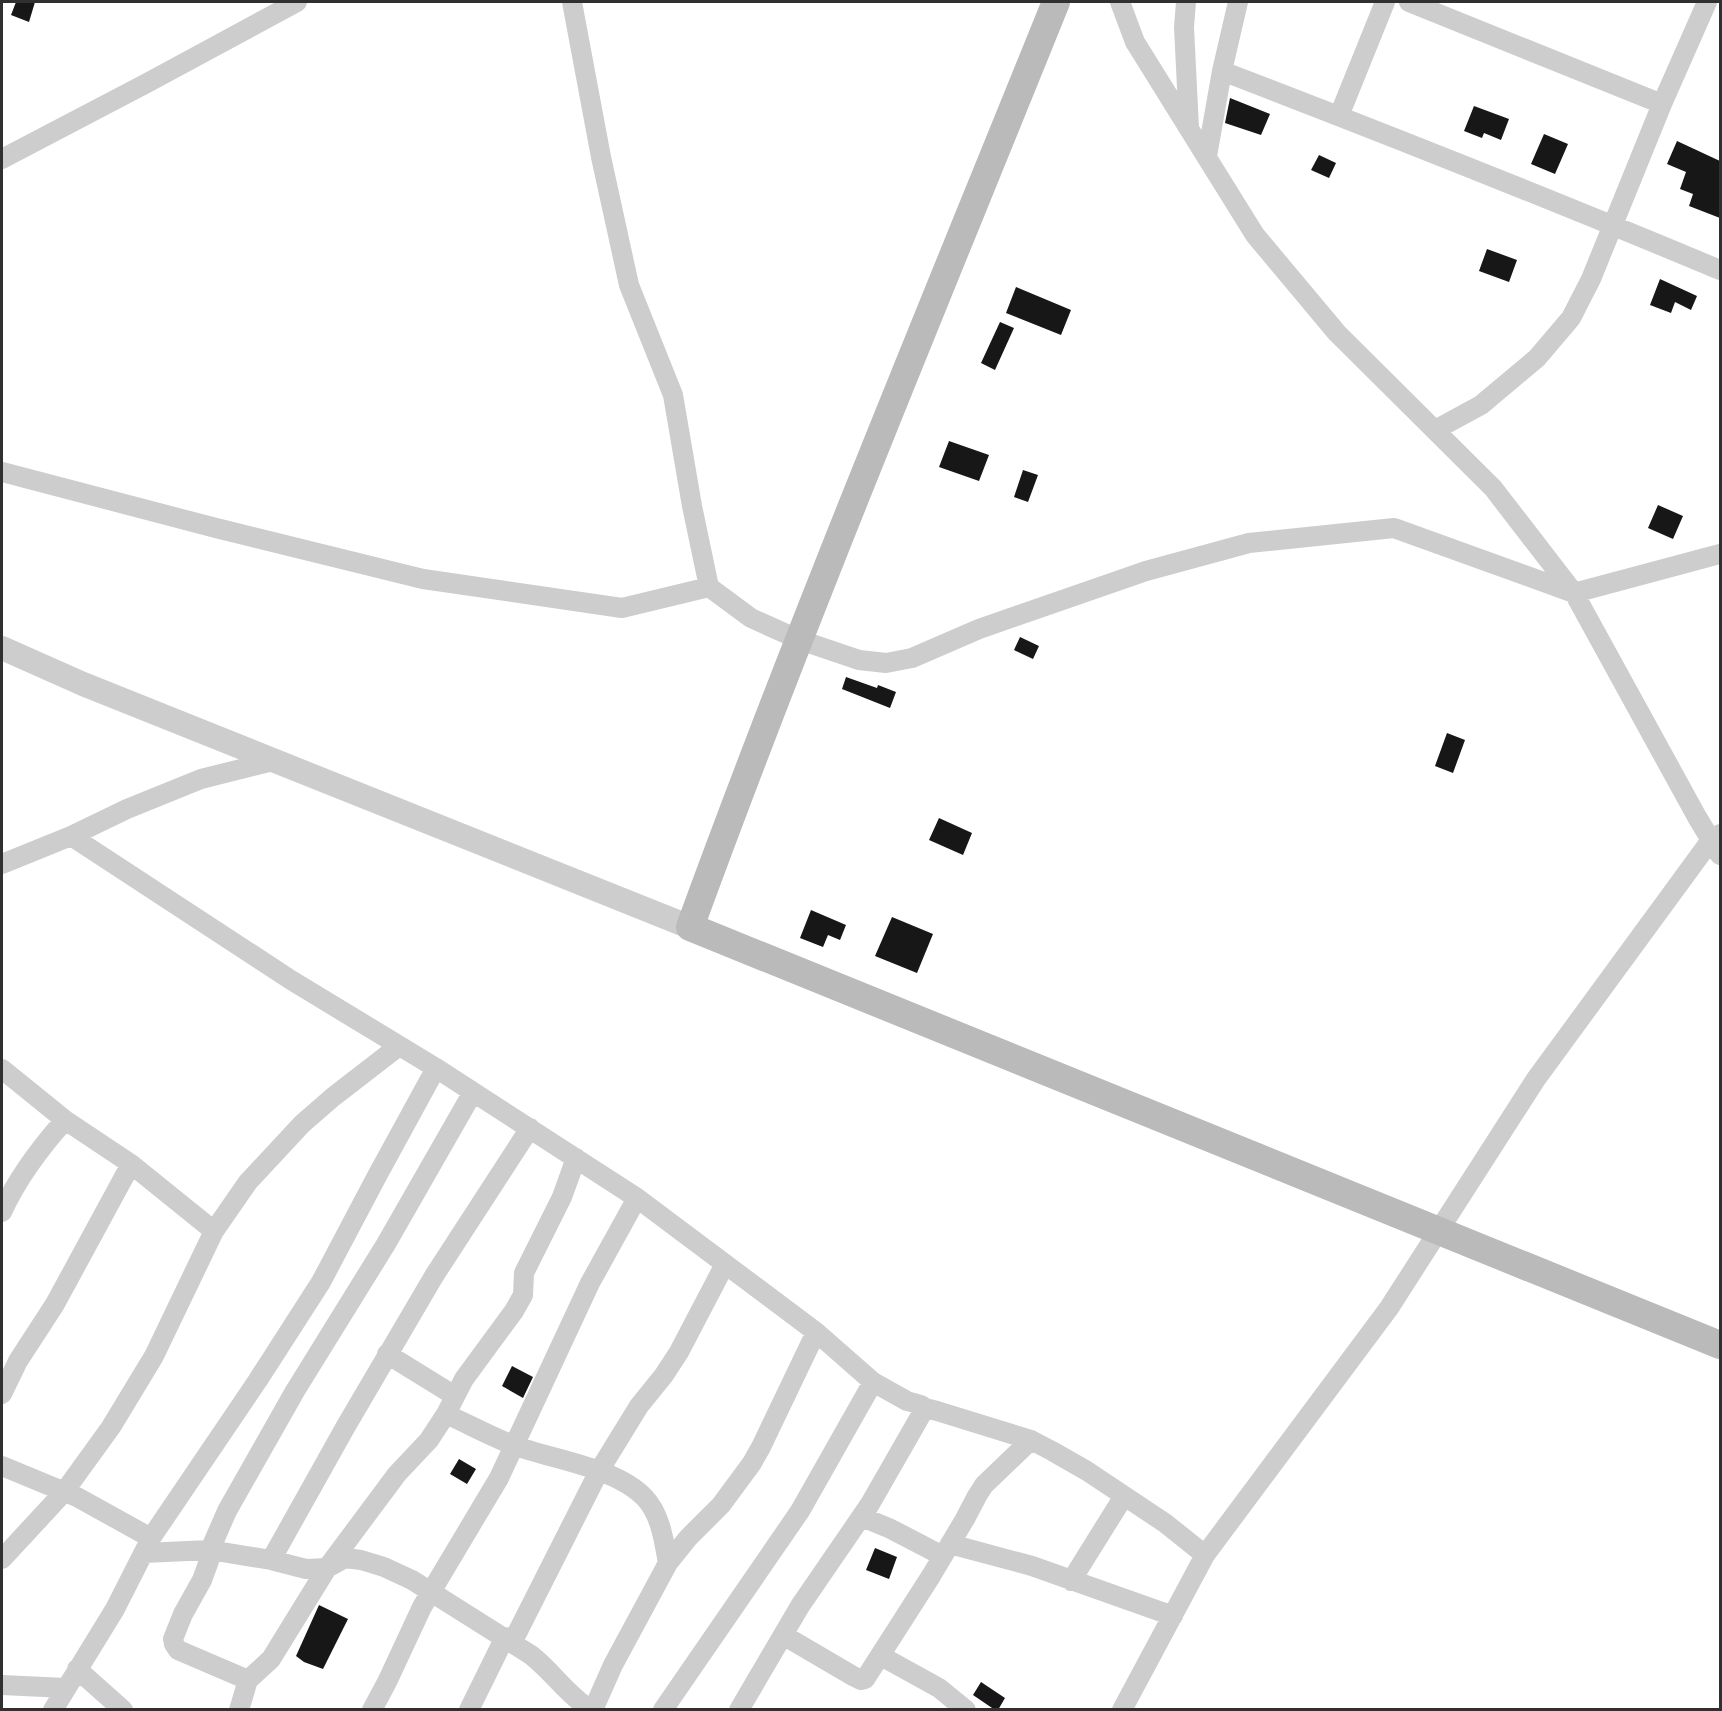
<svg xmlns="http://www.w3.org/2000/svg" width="1722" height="1711" font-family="Cabin,sans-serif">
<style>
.building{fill:#171717}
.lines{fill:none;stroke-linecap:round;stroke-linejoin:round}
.minor{stroke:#cdcdcd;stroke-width:20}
.tertiary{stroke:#cdcdcd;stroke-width:24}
.secondary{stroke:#bababa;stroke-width:28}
</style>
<rect width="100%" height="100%" fill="#fff"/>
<path class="building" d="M16 2H35L29 22 11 15Z
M1230 98 1270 114 1261 135 1225 123Z
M1474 106 1509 119 1501 140 1484 133 1482 138 1464 131Z
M1544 134 1568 144 1555 174 1531 164Z
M1677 141 1720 161V218L1689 206 1693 194 1680 189 1686 172 1667 164Z
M1319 155 1336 163 1329 178 1311 170Z
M1487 249 1517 260 1509 282 1479 271Z
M1660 279 1697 296 1691 310 1675 302 1671 313 1650 305Z
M1016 287 1071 310 1061 335 1006 313Z
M1000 322 1014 328 995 370 981 363Z
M949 441 989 455 979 481 939 467Z
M1023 470 1038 475 1028 502 1014 497Z
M1658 505 1683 516 1673 539 1648 528Z
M1020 637 1039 646 1033 659 1014 650Z
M846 677 877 688 878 685 896 692 890 708 842 689Z
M1447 733 1465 740 1453 773 1435 766Z
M939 818 972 833 963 855 929 840Z
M811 910 846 925 840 940 828 935 823 947 800 938Z
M892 917 933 934 917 973 875 956Z
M512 1366 533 1377 523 1398 502 1386Z
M459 1459 476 1469 467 1484 450 1474Z
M875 1548 897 1557 889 1579 866 1570Z
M319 1605 348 1619 323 1669 304 1662 296 1656Z
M981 1682 1005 1698 998 1710H995L973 1695Z"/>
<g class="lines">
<path class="minor" d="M572 2 601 157 629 285 673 395 692 506 709 587 751 618 800 640 859 660 886 663 912 658 979 629 1146 571 1249 543 1394 528 1574 593 1720 554
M1120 2 1135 42 1255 235 1337 333 1493 488 1574 593 1697 817 1720 855
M1186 2 1184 27 1189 128
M1409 2 1662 104
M1222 71C1389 135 1555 201 1720 270
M1339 116 1385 2
M1207 156 1222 71 1238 2
M2 159 147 83 297 2
M1435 430 1481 405 1537 358 1571 318 1591 279 1662 104 1707 2
M2 472 216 528 423 579 622 608 709 587
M71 836 291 980 436 1068 637 1198 816 1332 873 1382 907 1401 921 1405 925 1408 937 1411 1031 1440 1052 1451 1087 1471 1165 1523 1205 1555
M2 864 71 836 127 809 201 779 273 761
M2 1069 65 1120 131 1164 214 1231
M2 1212C17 1179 40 1148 65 1120
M387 1354 455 1396
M2 1394 18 1361 55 1304 131 1164
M446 1414C468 1424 490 1436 513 1445 553 1460 616 1467 645 1498 661 1515 664 1542 668 1563
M2 1466 77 1497 151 1538
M862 1517 891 1529 943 1556
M950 1544 1032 1566 1173 1616
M144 1553 210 1550 271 1560 306 1569 327 1568 345 1558 361 1560 384 1567 412 1580 531 1655C553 1672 566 1694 591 1710
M2 1559 64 1492 111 1427 154 1356 214 1231 248 1182 302 1124 333 1097 399 1046
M271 1560 346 1426 434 1276 530 1128
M1071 1581 1124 1496
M783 1635 853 1676 861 1680 865 1679 931 1576 965 1519 977 1496 984 1485 1031 1440
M512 1643 599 1471 639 1406 664 1375 679 1352 725 1264
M881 1656 939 1688 966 1710
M77 1669 123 1710
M248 1680 178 1650 174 1644 173 1639 183 1614 202 1580 209 1561 210 1550 227 1511 295 1391 386 1244 473 1092
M2 1685 65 1688
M53 1710 115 1609 151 1538 258 1380 321 1282 377 1176 436 1068
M239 1710 248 1680 271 1659 327 1568 397 1474 429 1440 446 1414 464 1379 514 1311 523 1295 524 1273 562 1197 576 1158
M372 1710 387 1682 422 1607 499 1478 590 1283 637 1198
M469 1710 505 1637
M593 1710 613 1665 668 1563 688 1538 721 1505 752 1463 761 1447 816 1332
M663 1710 800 1511 873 1382
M739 1710 800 1606 870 1504 925 1408
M1122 1710 1205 1555 1389 1308 1536 1079 1711 840 1720 834"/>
<path class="tertiary" d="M2 648 83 684 690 927"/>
<path class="secondary" d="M1056 2C932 309 804 615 690 927L1720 1345"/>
</g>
<rect width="1722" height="1711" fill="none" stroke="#303030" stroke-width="6"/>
</svg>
